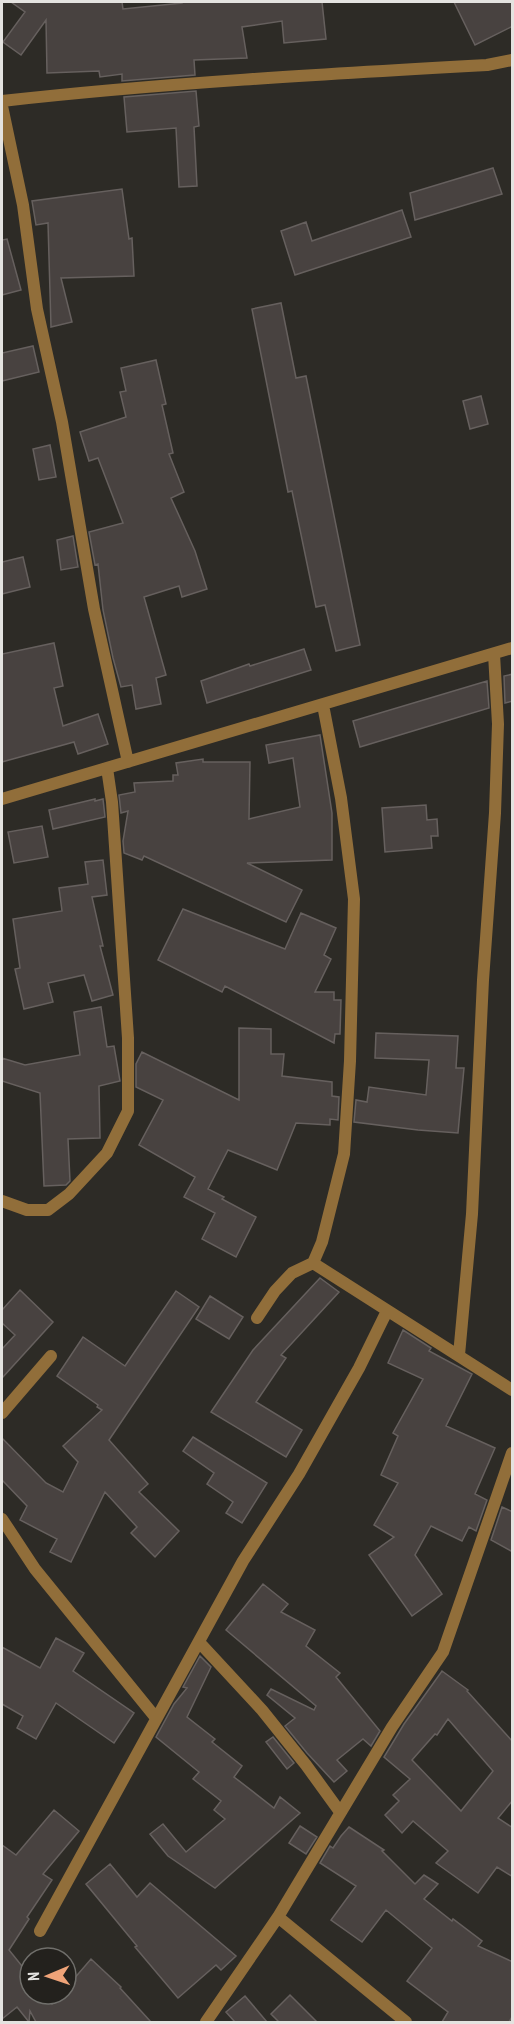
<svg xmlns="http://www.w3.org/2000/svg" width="514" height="2024" font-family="'PT Sans Narrow',sans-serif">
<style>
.building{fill:#484240;stroke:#66605e;stroke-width:1.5;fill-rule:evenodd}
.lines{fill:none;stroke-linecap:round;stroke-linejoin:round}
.street{stroke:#916e3a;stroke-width:12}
</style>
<rect width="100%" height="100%" fill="#2d2b26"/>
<path class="building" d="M11 2H122L123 9 182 3V2H322L326 39 284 43 282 21 242 27 247 58 194 60 195 75 122 81V74L100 77 99 71 47 73 46 20 21 55 3 42 25 12Z
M454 2H513V26L475 45Z
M196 91 199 126 194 127 197 186 179 187 176 128 127 132 124 97Z
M493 168 502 194 415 220 410 193Z
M122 189 129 239 132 238 134 276 61 278 72 322 51 327 48 223 36 225 32 201Z
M402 210 411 237 295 275 281 231 306 222 312 241Z
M7 239 21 290 2 295V240Z
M281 303 296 378 306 376 360 645 336 651 325 605 316 607 292 491 288 492 252 309Z
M33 346 39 372 2 381V353Z
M156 360 166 404 162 405 173 453 169 454 184 492 171 498 195 551 207 589 182 597 179 586 144 597 166 675 156 678 161 704 136 709 132 685 121 687 113 658 103 610 98 564 95 565 89 532 123 523 98 458 89 461 80 432 126 417 120 392 126 391 121 368Z
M481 396 488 424 470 429 463 401Z
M50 445 56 477 39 480 33 449Z
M73 536 78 567 61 570 57 540Z
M23 557 30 587 2 594V562Z
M54 643 63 686 54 688 63 726 98 714 108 744 78 754 74 742 2 762V654Z
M304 649 311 670 207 703 201 681 249 664 250 666Z
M513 674V701L505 703 504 676Z
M487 681 489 708 360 747 353 721Z
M320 735 332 813V860L247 863 302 890 286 922 144 856 142 860 124 853 123 841 128 811 121 813 119 795 135 792 134 783 173 781V775H178L176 763 203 759V762H250L249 819 300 807 293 758 269 763 266 745Z
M95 799V801L103 799 105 817 53 829 49 810Z
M426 805 427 820 437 819 438 836H431L432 848 385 852 382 808Z
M42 826 48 857 14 863 8 832Z
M103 860 107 895 92 897 103 946H100L113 995 92 1001 84 975 48 983 53 1002 24 1009 15 969 20 968 13 919 62 911 59 888 88 884 85 862Z
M183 909 285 949 301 913 336 928 324 955 331 959 315 992H334V1000H341L340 1034H335L334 1043 225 986 222 992 158 960Z
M101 1007 107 1047 114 1046 120 1081 99 1086 100 1138 68 1139 70 1181 66 1185 44 1186 40 1093 2 1081V1058L25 1065 80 1055 74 1012Z
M239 1028 271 1029V1054H284L282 1076 332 1082V1096L339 1097 338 1120 330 1119V1125L296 1123 277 1170 228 1150 208 1189 224 1197 222 1199 256 1217 236 1257 202 1239 215 1213 184 1197 195 1177 139 1145 163 1100 136 1087V1064L142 1052 239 1100Z
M376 1033 458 1036 456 1068H464L458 1133 418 1130 354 1122 356 1100 367 1102 369 1087 426 1095 429 1060 375 1058Z
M320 1278 339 1292 281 1355 286 1358 256 1402 302 1430 286 1457 211 1412 253 1350Z
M20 1290 53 1322 2 1378V1349L15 1335 2 1323V1310Z
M176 1291 199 1307 109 1440 148 1484 139 1492 179 1531 155 1557 131 1533 137 1527 105 1492 71 1562 50 1552 57 1539 20 1520 27 1506 2 1480V1438L46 1483 63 1492 78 1462 63 1446 102 1410 97 1407 98 1405 57 1376 83 1337 125 1366Z
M210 1296 243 1317 229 1339 196 1319Z
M403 1330 431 1348 429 1351 472 1374 446 1426 495 1448 475 1494 487 1500 476 1531 469 1527 462 1541 431 1526 415 1555 442 1594 412 1616 369 1555 394 1537 374 1525 398 1483 381 1475 398 1436 393 1433 423 1379 388 1363Z
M193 1437 267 1483 242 1523 226 1513 233 1502 207 1484 214 1473 183 1451Z
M502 1507 513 1512V1552L491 1540Z
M263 1584 288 1604 281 1612 315 1630 306 1646 340 1673 336 1677 380 1731 371 1746 363 1739 337 1760 347 1771 334 1782 307 1753 285 1726 295 1718 267 1695 271 1689 314 1710 316 1706 226 1630Z
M56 1638 84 1653 73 1671 134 1713 114 1743 56 1703 36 1739 17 1728 23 1716 2 1704V1647L40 1668Z
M200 1656 211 1667 187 1717 215 1739 212 1742 242 1766 234 1777 274 1808 280 1797 300 1813 215 1888 168 1856 150 1834 163 1824 186 1852 225 1819 214 1810 221 1801 193 1779 199 1772 156 1737 174 1704 187 1688 183 1687Z
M442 1671 468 1690 467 1691 513 1742V1800L498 1818 513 1828V1877L497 1867 478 1893 436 1863 448 1851 413 1821 402 1833 385 1815 399 1801 393 1795 410 1779 384 1757 404 1724ZM448 1719 493 1771 461 1811 412 1760 435 1734 437 1735Z
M273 1737 294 1763 287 1769 266 1742Z
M54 1810 79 1831 43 1874 52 1880 27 1917 29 1919 9 1950 30 1976V1994H50L47 1997 52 2004 61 1994H66V1988L91 1959 121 1987 120 1988 151 2022H36L30 2011 29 2022 17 2007 2 2019V1845L16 1855Z
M300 1826 317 1837 306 1854 289 1843Z
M349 1827 384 1850 382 1851 415 1884 424 1875 438 1884 424 1899 452 1921 453 1919 482 1941 478 1946 513 1962V2015L509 2022H442L448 2012 407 1981 432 1948 386 1910 362 1942 331 1920 356 1886 320 1863 330 1846 333 1848 341 1836Z
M110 1864 137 1897 150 1883 236 1956 221 1970 216 1965 178 1998 135 1947 137 1946 86 1884Z
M290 1995 317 2022H279L271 2014Z
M245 1996 267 2022H235L226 2012Z"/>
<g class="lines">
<path class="street" d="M2 101C163 83 325 74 487 65L512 60
M2 106 23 205 37 309 62 422 94 609 128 762
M2 799 512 648
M2 1201 27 1210H48L69 1194 107 1153 128 1111V1038L112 802 107 768
M313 1263 512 1390
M257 1318 275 1291 292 1273 313 1263 322 1242 344 1154 350 1061 354 899 341 798 323 705
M459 1355 472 1214 483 980 495 813 498 724 494 654
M2 1413 51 1356
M2 1519 35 1569 156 1718
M199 1642 262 1710 306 1765 340 1812
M278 1917 406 2022
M40 1931 243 1561 299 1474 359 1368 387 1311
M206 2022 278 1917 392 1727 443 1652 512 1453"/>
</g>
<rect width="514" height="2024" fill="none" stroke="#e4e3e0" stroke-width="6"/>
<g transform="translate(48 1976) rotate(268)"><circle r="28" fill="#23211d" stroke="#706f6b" stroke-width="1.5"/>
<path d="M0-4.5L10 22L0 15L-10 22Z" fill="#efa378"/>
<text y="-9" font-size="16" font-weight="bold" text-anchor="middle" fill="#e4e3e0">N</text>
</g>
</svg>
